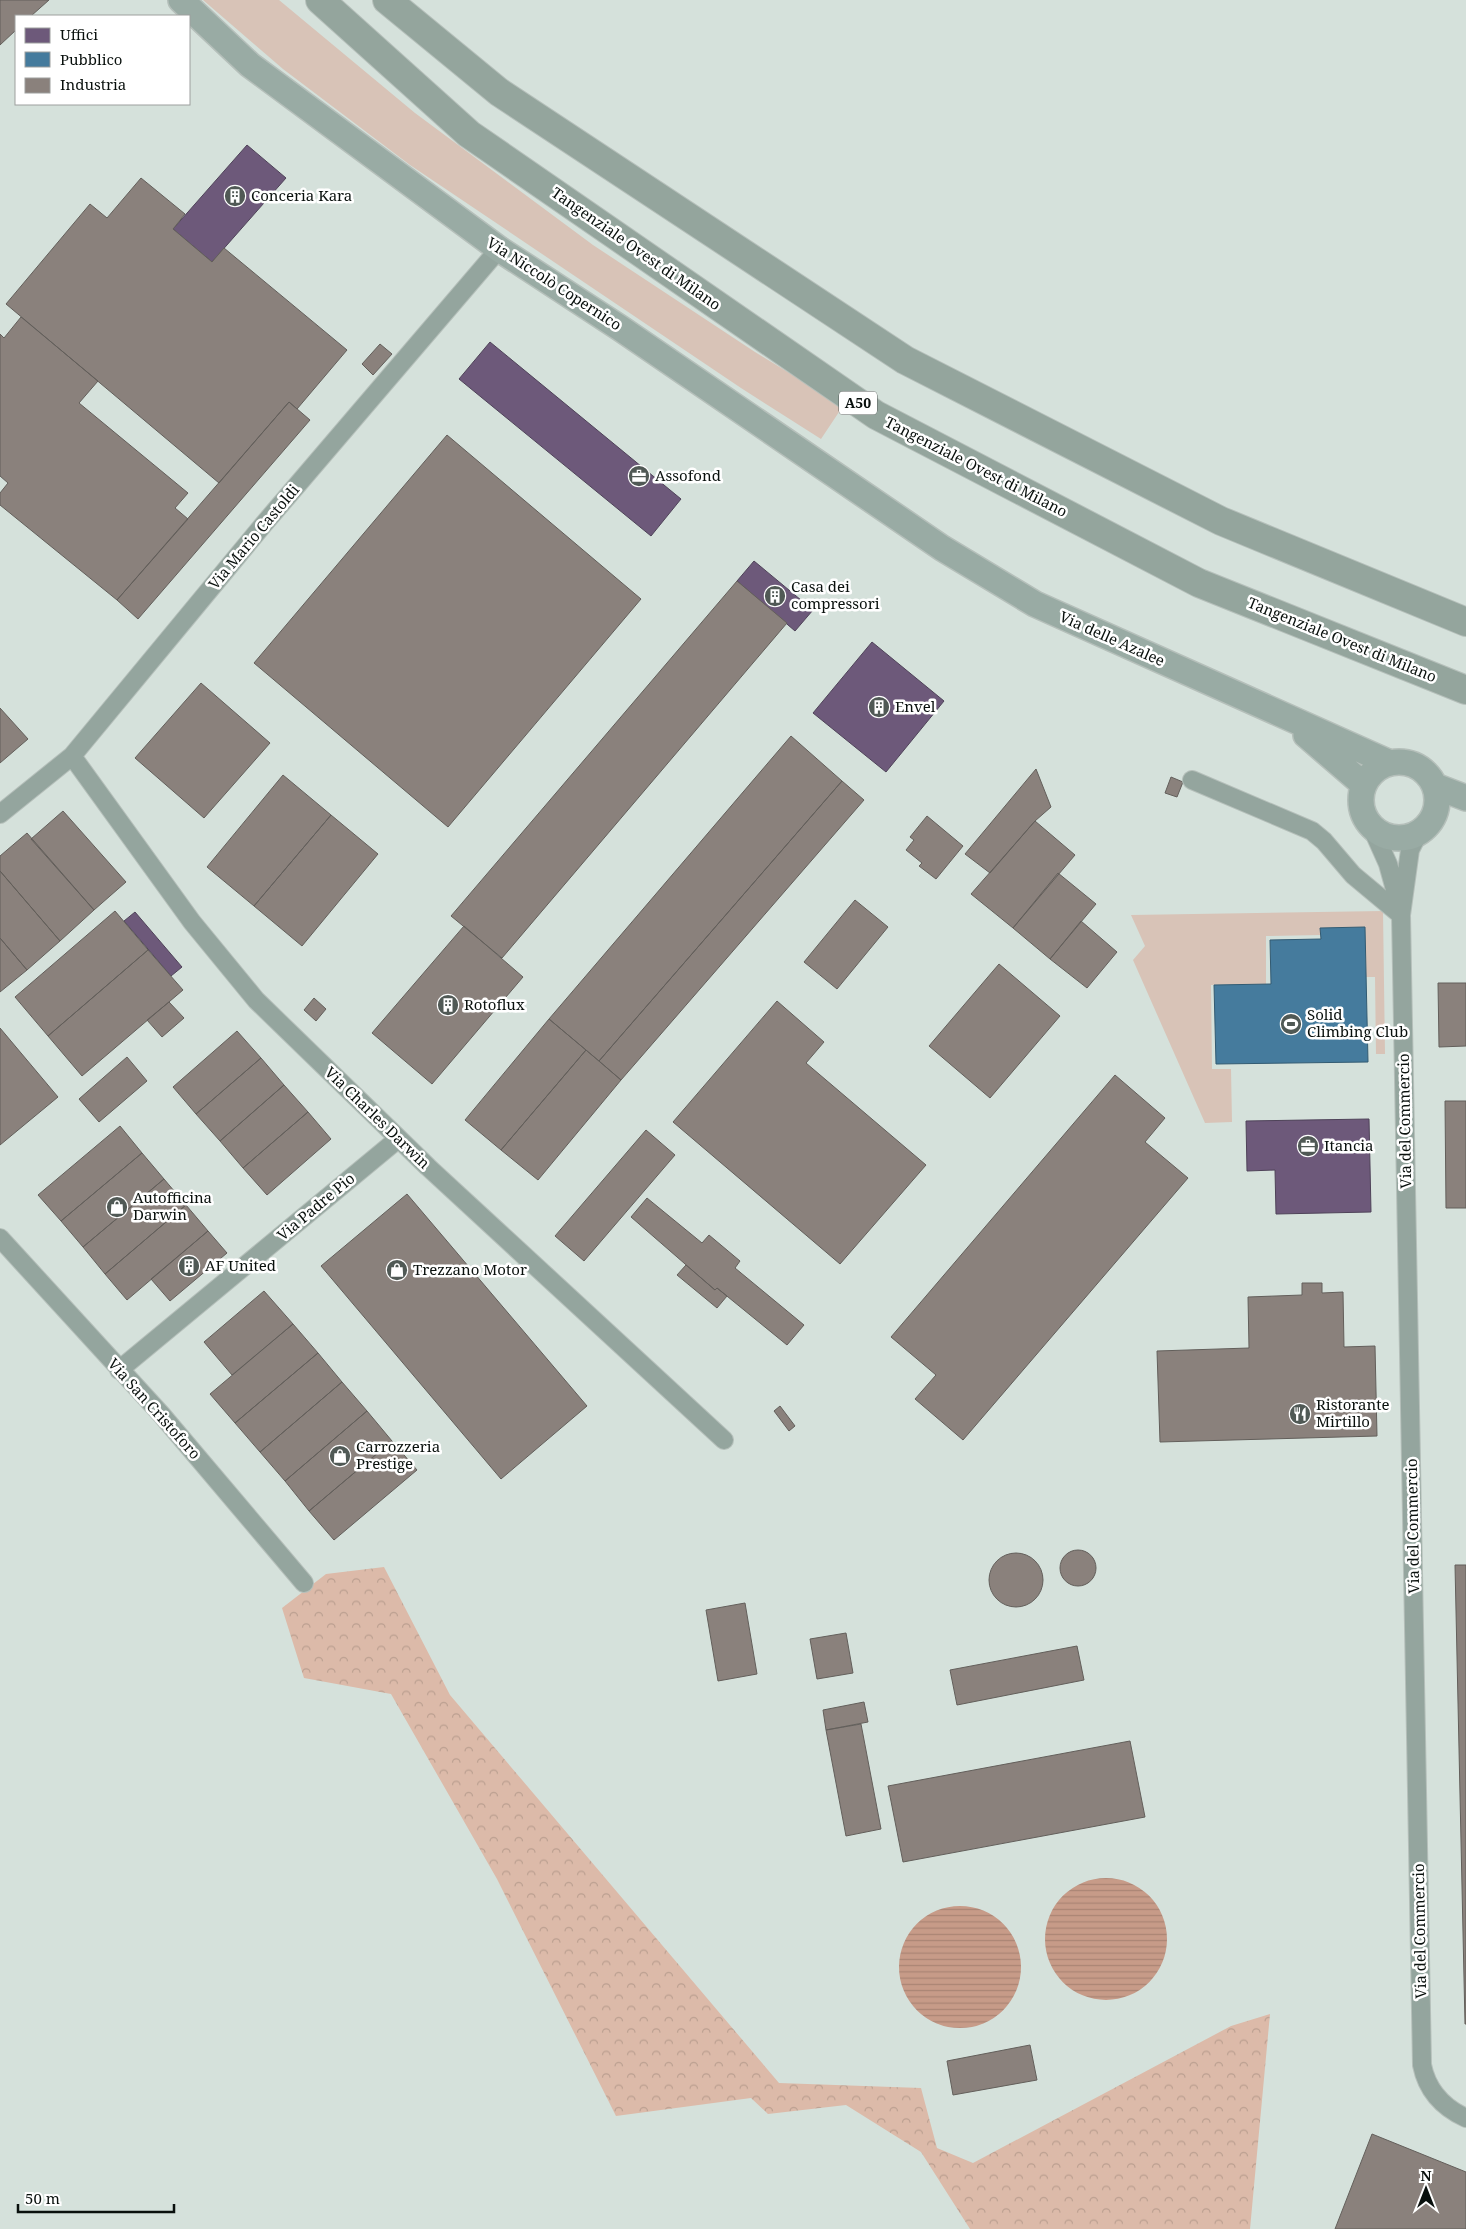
<svg xmlns="http://www.w3.org/2000/svg" width="1466" height="2229" font-family="'Noto Serif',serif">
<style>
.grass{fill:#d8c3b7}
.forest{fill:url(#forest-crowns)}
.water{fill:url(#water-rules)}
.offices{fill:#6d597a;stroke:#4f4359}
.public{fill:#457b9d;stroke:#335b72}
.industry{fill:#8a817c;stroke:#635f5b}
.lines{fill:none;stroke-linecap:round;stroke-linejoin:round}
.street-casing{stroke:#b5bfba;stroke-width:20}
.secondary-casing{stroke:#b5bfba;stroke-width:28}
.highway-casing{stroke:#b5bfba;stroke-width:30}
.street{stroke:#94a59e;stroke-width:18}
.secondary{stroke:#99aba4;stroke-width:25}
.highway{stroke:#94a59d;stroke-width:28}
.labels{text-anchor:middle;stroke-width:5;stroke-linejoin:round;paint-order:stroke}
.shield{fill:#fff;stroke:#535856;stroke-width:1}
.shield-label{font-size:14px;font-weight:bold;fill:#09100d}
.poi-label{font-size:15px;fill:#09100d;stroke:#fff;text-anchor:start}
.street-label{font-size:15px;fill:#09100d;stroke:#fff}
</style>
<defs>
<pattern id="forest-crowns" width="20" height="18" patternUnits="userSpaceOnUse" patternTransform="scale(1.25)"><rect width="20" height="18" fill="#dcbaa9"/><path d="M2 6a3 3 0 1 1 6 0M12 15a3 3 0 1 1 6 0" fill="none" stroke="#bb9f90"/></pattern>
<pattern id="water-rules" width="6" height="5" patternUnits="userSpaceOnUse" patternTransform="scale(1.25)"><rect width="6" height="5" fill="#c79b88"/><path d="M0 2.5h6" fill="none" stroke="#aa8474"/></pattern>
</defs>
<rect width="100%" height="100%" fill="#d5e1db"/>
<path class="grass" d="M203 0H279L415 113 593 245 755 352 843 406 821 439 741 388 410 165 283 69Z
M1383 911 1385 1054H1376L1375 977H1366L1365 927 1321 928V935L1266 936V984L1211 985 1212 1069H1231L1232 1122 1205 1123 1133 960 1145 946 1131 915Z"/>
<path class="forest" d="M384 1567 450 1695 779 2083 921 2088 937 2148 973 2163 1231 2026 1270 2014 1250 2229H970L921 2152 846 2105 768 2114 751 2098 616 2116 497 1879 391 1694 304 1678 282 1608 326 1574Z"/>
<path class="water" d="M1045 1939a61 61 0 1 1 122 0a61 61 0 1 1-122 0Z
M899 1967a61 61 0 1 1 122 0a61 61 0 1 1-122 0Z"/>
<path class="offices" d="M247 145 286 178 212 262 173 229Z
M490 342 681 499 651 536 459 379Z
M754 561 813 610 795 631 737 581Z
M872 642 944 701 886 772 813 713Z
M135 912 182 967 171 976 124 921Z
M1369 1119 1371 1212 1276 1214 1275 1170 1247 1171 1246 1121Z"/>
<path class="public" d="M1365 927 1368 1062 1216 1064 1214 985 1271 984 1270 940 1321 939 1320 928Z"/>
<path class="industry" d="M0 0H49L31 16H16V30L0 45Z
M141 178 185 214 173 229 212 262 224 248 347 350 297 409 289 402 219 483 6 304 90 204 107 218Z
M21 317 98 381 79 403 188 493 175 508 188 519 117 600 0 505V493L8 483 0 476V334L4 338Z
M380 344 392 354 373 375 362 364Z
M289 402 310 420 138 619 117 600Z
M447 435 641 599 448 827 254 663Z
M737 581 787 623 502 958 451 916Z
M201 683 270 743 204 818 135 758Z
M0 708 28 739 0 763Z
M791 736 842 781 599 1061 549 1019Z
M1036 769 1051 807 1035 821 990 873 965 854Z
M283 775 331 815 254 906 207 867Z
M1171 777 1183 782 1177 797 1165 793Z
M842 781 864 800 621 1080 599 1061Z
M63 811 126 882 94 910 31 839Z
M331 815 378 854 302 946 254 906Z
M927 816 963 846 936 879 919 866 922 863 906 850 914 840 910 837Z
M1035 821 1075 855 1013 928 971 894Z
M27 833 94 910 60 941 0 871V856Z
M0 871 60 941 27 970 0 938Z
M1058 873 1096 904 1050 959 1013 928Z
M855 900 888 927 837 989 804 962Z
M115 911 148 950 48 1036 15 997Z
M1081 921 1117 952 1087 988 1050 959Z
M464 926 523 977 432 1084 372 1033Z
M0 938 27 970 0 992Z
M148 950 183 990 82 1076 48 1036Z
M999 964 1060 1016 990 1098 929 1046Z
M1438 983H1466V1046L1439 1047Z
M314 998 326 1009 316 1021 304 1010Z
M777 1001 824 1042 806 1063 926 1165 840 1264 673 1122Z
M169 1002 184 1018 162 1037 147 1020Z
M549 1019 586 1050 501 1150 465 1120Z
M0 1028 58 1097 0 1145Z
M237 1031 261 1058 196 1114 173 1087Z
M586 1050 621 1080 538 1180 501 1150Z
M127 1057 147 1081 99 1122 79 1099Z
M261 1058 284 1085 220 1141 196 1114Z
M1115 1075 1165 1118 1145 1142 1188 1178 963 1440 915 1399 936 1375 891 1337Z
M284 1085 308 1112 243 1168 220 1141Z
M1445 1101H1466V1208H1446Z
M308 1112 331 1139 267 1195 243 1168Z
M120 1126 142 1153 61 1221 38 1195Z
M646 1130 675 1155 584 1261 555 1236Z
M142 1153 164 1179 83 1247 61 1221Z
M164 1179 186 1205 105 1274 83 1247Z
M407 1194 587 1406 501 1479 321 1266Z
M647 1198 702 1243 709 1235 740 1261 735 1268 804 1325 787 1345 717 1288 715 1290 631 1217Z
M186 1205 208 1231 127 1300 105 1274Z
M208 1231 227 1253 170 1301 151 1279Z
M686 1265 715 1290 717 1288 727 1296 717 1308 677 1275Z
M1302 1283H1322V1293L1343 1292 1344 1347 1375 1346 1377 1436 1160 1442 1157 1351 1249 1348 1248 1297 1302 1295Z
M264 1291 293 1324 232 1375 204 1342Z
M293 1324 318 1353 235 1423 210 1394Z
M318 1353 342 1382 260 1452 235 1423Z
M342 1382 367 1411 285 1481 260 1452Z
M780 1406 795 1426 789 1431 774 1411Z
M367 1411 392 1441 309 1511 285 1481Z
M392 1441 417 1470 334 1540 309 1511Z
M1060 1568a18 18 0 1 1 36 0a18 18 0 1 1-36 0Z
M989 1580a27 27 0 1 1 54 0a27 27 0 1 1-54 0Z
M1455 1565H1466V2024H1465Z
M745 1603 757 1674 718 1681 706 1610Z
M846 1633 853 1673 817 1679 810 1639Z
M1077 1646 1084 1680 957 1705 950 1670Z
M864 1702 868 1722 826 1730 823 1710Z
M861 1724 881 1829 846 1836 826 1730Z
M1130 1741 1145 1817 903 1862 888 1786Z
M1030 2045 1037 2080 953 2095 947 2061Z
M1372 2134 1466 2172V2229H1335Z"/>
<g class="lines">
<g class="street-casing">
<path id="street" d="M72 756 192 922 256 1000 428 1167 724 1440
M1192 780 1312 831 1324 841 1353 875 1401 915
M0 814 72 756 263 525 499 249
M1371 826 1388 864 1399 904
M1418 834 1410 850 1401 915 1422 2065C1427 2090 1442 2107 1466 2118
M0 1238 161 1414 304 1583
M119 1370 398 1139"/>
</g>
<g class="secondary-casing">
<path id="secondary" d="M181 0 250 65 499 249 620 328 942 548 1035 604 1390 763
M1306 735 1364 785
M1361 800a38 38 0 1 1 76 0a38 38 0 1 1-76 0Z
M1435 786 1466 798"/>
</g>
<g class="highway-casing">
<path id="highway" d="M320 0 469 134 876 415 1199 583 1466 690
M387 0 499 92 905 360 1221 521 1466 622"/>
</g>
<use href="#street" class="street"/>
<use href="#secondary" class="secondary"/>
<use href="#highway" class="highway"/>
</g>
<defs>
<g id="building-disc" transform="scale(1.125)"><circle r="9.5" fill="#505955" stroke="#fff"/><path d="M-4-6H4V6H1V3H-1V6H-4ZM-2.5-4.3h1.7v1.8h-1.7ZM.8-4.3h1.7v1.8H.8ZM-2.5-1h1.7V.8h-1.7ZM.8-1h1.7V.8H.8Z" fill="#fff"/></g>
<g id="office-disc" transform="scale(1.125)"><circle r="9.5" fill="#505955" stroke="#fff"/><path d="M-6-3h4V-5.5h4V-3h4V5H-6ZM-1-4.5V-3h2v-1.5ZM-6 0V1H6V0Z" fill="#fff"/></g>
<g id="stadium-disc" transform="scale(1.125)"><circle r="9.5" fill="#505955" stroke="#fff"/><path d="M0-5a6.5 5 0 1 0 0 10a6.5 5 0 1 0 0-10ZM-3.5-1.8h7v3.6h-7Z" fill="#fff"/></g>
<g id="shop-disc" transform="scale(1.125)"><circle r="9.5" fill="#505955" stroke="#fff"/><path d="M-5-2.5h2.3a2.7 3.5 0 0 1 5.4 0H5L5.5 6h-11ZM-1.5-2.5h3a1.5 2.3 0 0 0-3 0Z" fill="#fff"/></g>
<g id="restaurant-disc" transform="scale(1.125)"><circle r="9.5" fill="#505955" stroke="#fff"/><path d="M-5-6h1v4h1v-4h1v4h1v-4h1v5L-1.5 .5V6h-2V.5L-5-1ZM5-6V6H3V1.5H1.5Q1.5-4 5-6Z" fill="#fff"/></g>
</defs>
<g fill-rule="evenodd">
<use href="#building-disc" x="235" y="196"/>
<use href="#office-disc" x="639" y="476"/>
<use href="#building-disc" x="775" y="596"/>
<use href="#building-disc" x="879" y="707"/>
<use href="#building-disc" x="448" y="1005"/>
<use href="#stadium-disc" x="1291" y="1024"/>
<use href="#office-disc" x="1308" y="1146"/>
<use href="#shop-disc" x="117" y="1207"/>
<use href="#building-disc" x="189" y="1266"/>
<use href="#shop-disc" x="397" y="1270"/>
<use href="#restaurant-disc" x="1300" y="1414"/>
<use href="#shop-disc" x="340" y="1456"/>
</g>
<g class="labels">
<rect class="shield" x="839" y="391.5" width="38" height="23" rx="4"/>
<g class="shield-label">
<text x="858" y="408">A50</text>
</g>
<g class="poi-label">
<text x="251" y="201">Conceria Kara</text>
<text x="655" y="481">Assofond</text>
<text x="791" y="592">Casa dei<tspan x="791" dy="17">compressori</tspan></text>
<text x="895" y="712">Envel</text>
<text x="464" y="1010">Rotoflux</text>
<text x="1307" y="1020">Solid<tspan x="1307" dy="17">Climbing Club</tspan></text>
<text x="1324" y="1151">Itancia</text>
<text x="133" y="1203">Autofficina<tspan x="133" dy="17">Darwin</tspan></text>
<text x="205" y="1271">AF United</text>
<text x="413" y="1275">Trezzano Motor</text>
<text x="1316" y="1410">Ristorante<tspan x="1316" dy="17">Mirtillo</tspan></text>
<text x="356" y="1452">Carrozzeria<tspan x="356" dy="17">Prestige</tspan></text>
</g>
<g class="street-label">
<text transform="translate(636 249) rotate(35)" y="5">Tangenziale Ovest di Milano</text>
<text transform="translate(554 284) rotate(33)" y="5">Via Niccolò Copernico</text>
<text transform="translate(976 467) rotate(27)" y="5">Tangenziale Ovest di Milano</text>
<text transform="translate(254 537) rotate(-50)" y="5">Via Mario Castoldi</text>
<text transform="translate(1112 639) rotate(24)" y="5">Via delle Azalee</text>
<text transform="translate(1342 640) rotate(22)" y="5">Tangenziale Ovest di Milano</text>
<text transform="translate(377 1118) rotate(44)" y="5">Via Charles Darwin</text>
<text transform="translate(1405 1121) rotate(-91)" y="5">Via del Commercio</text>
<text transform="translate(316 1207) rotate(-40)" y="5">Via Padre Pio</text>
<text transform="translate(154 1409) rotate(48)" y="5">Via San Cristoforo</text>
<text transform="translate(1413 1526) rotate(-91)" y="5">Via del Commercio</text>
<text transform="translate(1420 1931) rotate(-91)" y="5">Via del Commercio</text>
</g>
</g>
<rect x="15" y="15" width="175" height="90" fill="#ffffff" stroke="#9d9f9e"/>
<rect x="25" y="28" width="25" height="15" fill="#6d597a" stroke="#9d9f9e"/>
<text x="60" y="40" font-size="15" fill="#09100d">Uffici</text>
<rect x="25" y="52" width="25" height="15" fill="#457b9d" stroke="#9d9f9e"/>
<text x="60" y="65" font-size="15" fill="#09100d">Pubblico</text>
<rect x="25" y="78" width="25" height="15" fill="#8a817c" stroke="#9d9f9e"/>
<text x="60" y="90" font-size="15" fill="#09100d">Industria</text>
<g transform="translate(1426 2189)" stroke="#ffffff" stroke-width="4" paint-order="stroke">
<path d="M0-4L9 19L0 12L-9 19Z" fill="#09100d"/>
<text y="-8" font-size="14" font-weight="bold" text-anchor="middle" fill="#09100d">N</text>
</g>
<path d="M18 2204v8h156v-8" fill="none" stroke="#09100d" stroke-width="2.5"/>
<text x="25" y="2204" font-size="15" fill="#09100d" stroke="#ffffff" stroke-width="4" paint-order="stroke">50 m</text>
</svg>
